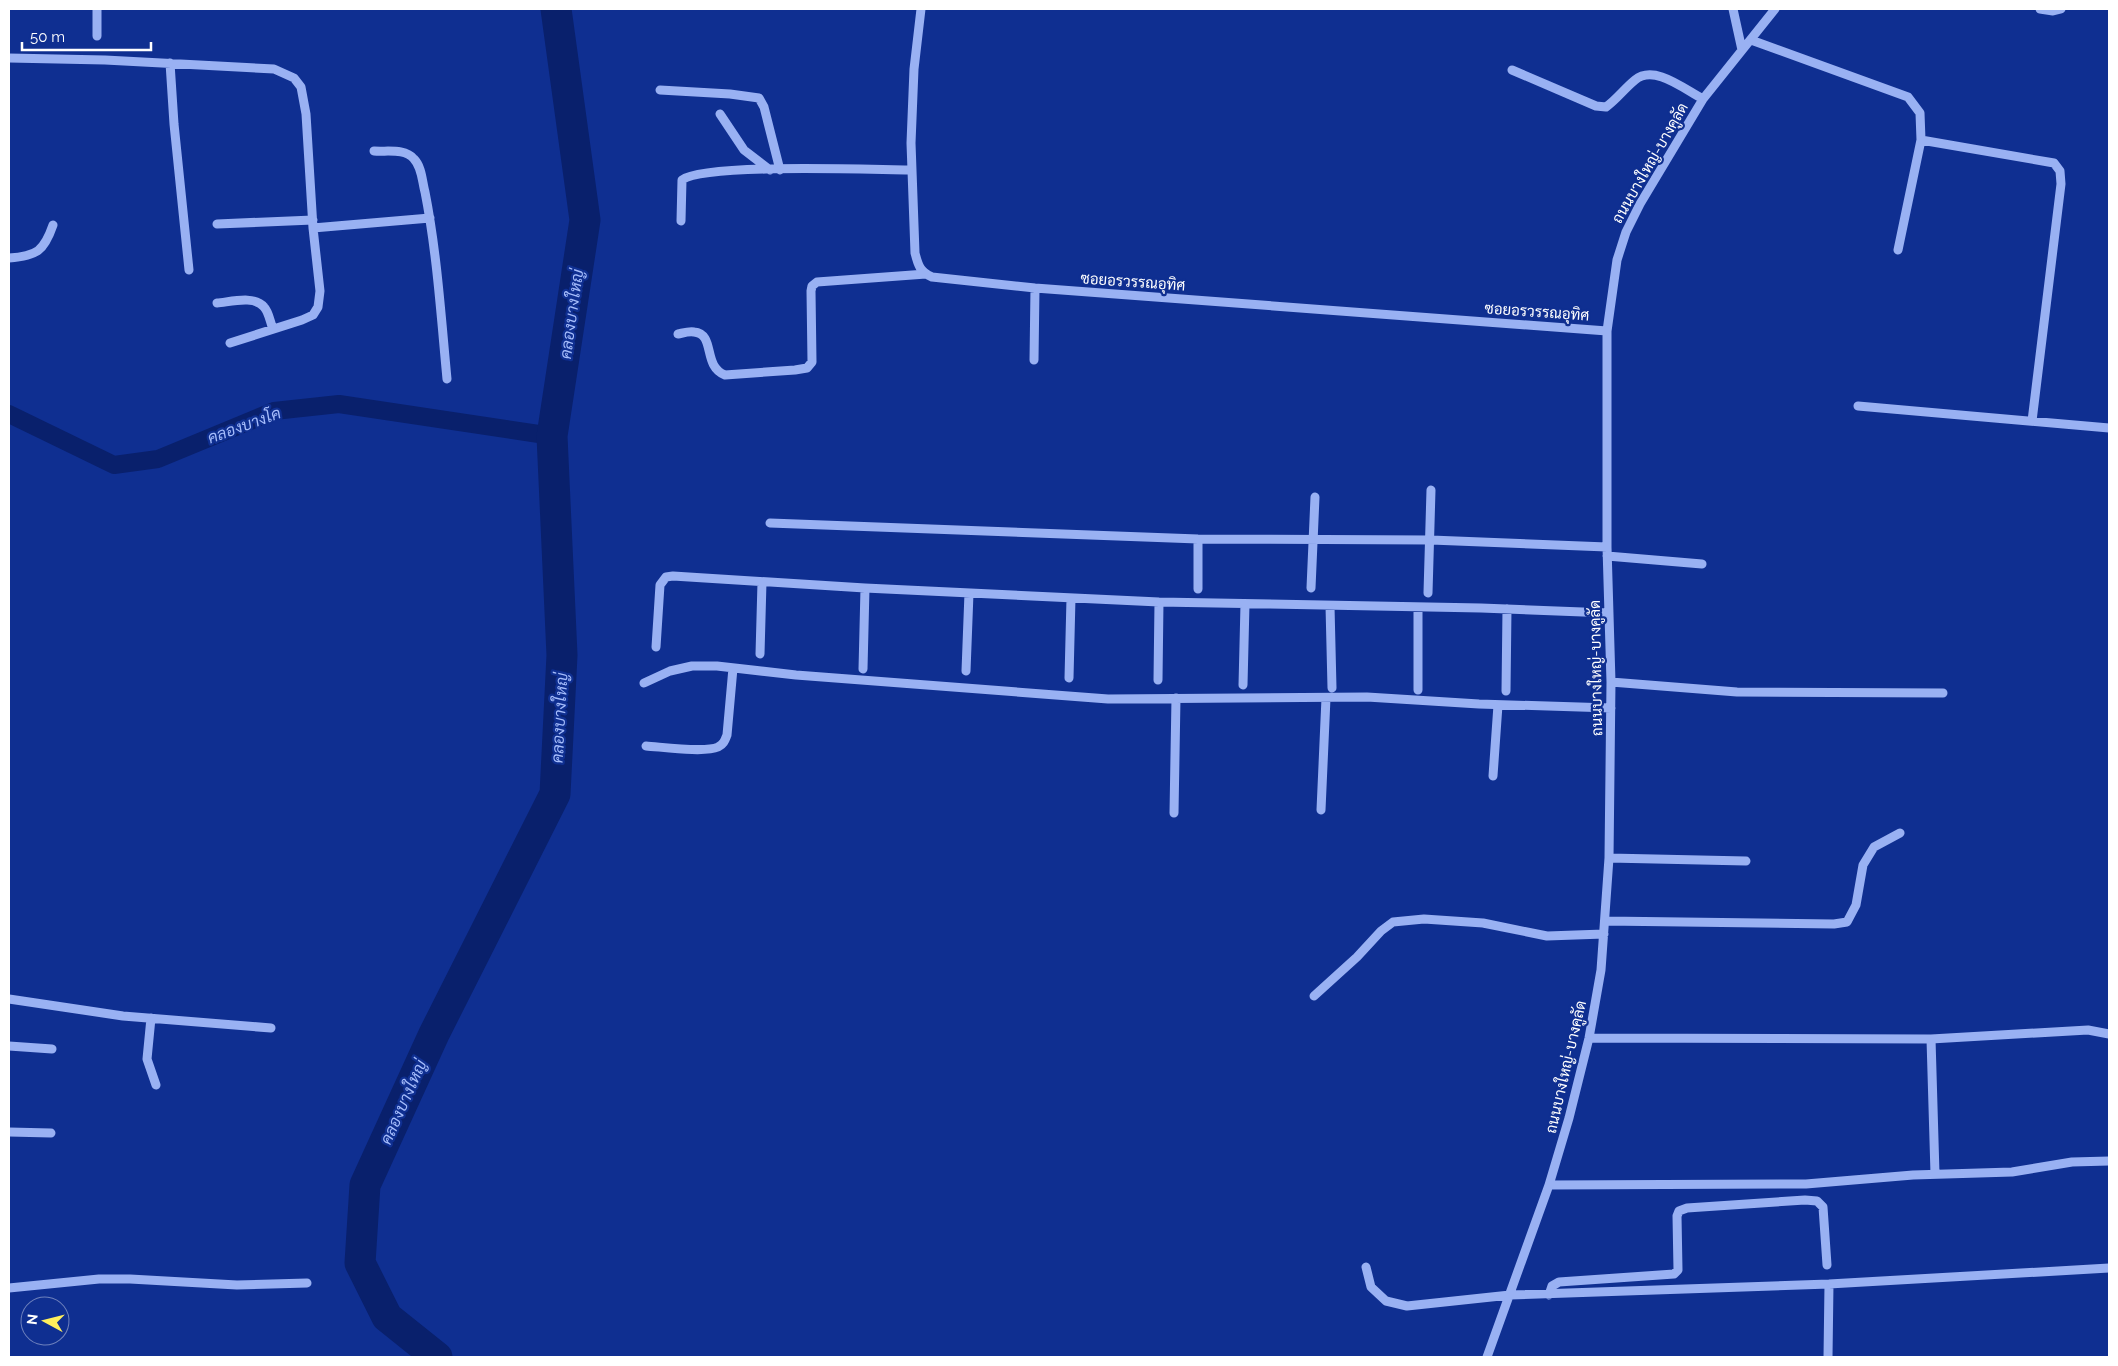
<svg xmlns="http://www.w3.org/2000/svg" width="2118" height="1366" font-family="Raleway,Sarabun,sans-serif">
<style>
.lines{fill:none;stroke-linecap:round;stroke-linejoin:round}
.canal{stroke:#09206c;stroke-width:18}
.river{stroke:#09206c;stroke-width:31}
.minor{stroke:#99b1f3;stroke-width:9}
.labels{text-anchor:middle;stroke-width:4.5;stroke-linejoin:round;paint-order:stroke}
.street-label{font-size:15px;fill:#fff;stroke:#0f2f91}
.water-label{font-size:16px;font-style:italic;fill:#a5bcfb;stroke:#0f2f91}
</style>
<rect width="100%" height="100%" fill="#0f2f91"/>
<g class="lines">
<path class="canal" d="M9 414 114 465 158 459 274 411 339 404 552 436"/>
<path class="river" d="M437 1357 387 1317 360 1263 365 1185 434 1034 555 794 562 655 552 436 585 220 556 9"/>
<path class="minor" d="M97 9V36
M921 9 914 69 911 143 915 253C918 265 920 272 932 277L1035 288 1607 331
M1733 9 1742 50
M2040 9 2053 11 2061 9
M1751 40 1908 97 1920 113 1921 140 1898 250
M9 58 105 60 274 69 294 78 301 87 306 114 313 228 320 291 318 307 313 315 302 320 230 343
M170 63 174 124 189 270
M1512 70 1596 106 1606 107C1617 99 1624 89 1635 80 1654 64 1684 89 1703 99
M660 90 730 94 759 98 764 107 780 170
M720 114 744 150 770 170
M1921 140 2054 163 2060 171 2061 184 2032 421
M374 151C387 152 405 148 414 159 422 167 422 181 425 192 437 253 441 316 447 379
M681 221 682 180C704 163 875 170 912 170
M217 224 313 220
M313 228 430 218
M9 258C37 256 44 251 53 225
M217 303C230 302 255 295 264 307 269 312 270 322 273 329
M678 334C683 333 689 331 694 332 716 334 702 366 725 375L795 370 807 368 812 362 811 291 812 286 817 282 926 274
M1034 360 1035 288
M1858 406 2109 428
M770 523 1198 539 1431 540 1607 547
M1607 556 1702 564
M1311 588 1315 497
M1198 589V539
M1428 593 1431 490
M1330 606 1332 688
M1418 607V690
M656 647 660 585 666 577 673 576 865 588 1159 602 1481 608 1609 613
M760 654 762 582
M863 669 865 588
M966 671 969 593
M1069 678 1071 598
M1158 680 1159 602
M1611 682 1737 692 1943 693
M644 683 670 671 692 666H717L796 675 1108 699 1367 697 1479 704 1611 708
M1243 685 1245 604
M1506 691 1507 609
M646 746C662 747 705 753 718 747 724 744 725 740 727 735L733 668
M1493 776 1498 705
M1321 810 1326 698
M1174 813 1176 698
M1609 858 1746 861
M1605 921 1834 924 1847 922 1856 905 1863 865 1874 847 1900 833
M1314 996 1357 957 1381 931 1393 922 1424 919 1483 923 1547 936 1604 934
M9 999 123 1016 271 1028
M151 1018 147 1059 156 1085
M1589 1038 1931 1039 2088 1030 2109 1034
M1931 1039 1935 1174
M9 1046 52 1049
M9 1132 51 1133
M1549 1185 1806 1184 1913 1175 2012 1172 2072 1162 2109 1161
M1366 1267 1371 1287 1386 1301 1407 1306 1510 1295 1829 1284 2109 1268
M9 1288 99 1279H130L237 1285 307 1283
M1549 1295 1552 1286 1559 1282 1674 1274 1678 1270 1677 1216 1679 1211 1687 1208 1805 1200 1817 1201 1823 1207 1827 1265
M1487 1357 1549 1185 1569 1118 1589 1038 1601 970 1609 858 1611 682 1607 547V331L1617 260 1626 232 1640 204 1703 99 1775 9
M1828 1357 1829 1284"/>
</g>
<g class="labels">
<g class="street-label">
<text transform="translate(1650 163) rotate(-60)" y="5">ถนนบางใหญ่-บางคูลัด</text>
<text transform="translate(1133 282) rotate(4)" y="5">ซอยอรวรรณอุทิศ</text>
<text transform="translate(1537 312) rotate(4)" y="5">ซอยอรวรรณอุทิศ</text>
<text transform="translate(1596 668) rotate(-91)" y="5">ถนนบางใหญ่-บางคูลัด</text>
<text transform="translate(1566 1067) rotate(-77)" y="5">ถนนบางใหญ่-บางคูลัด</text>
</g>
<g class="water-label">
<text transform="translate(571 314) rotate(-82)" y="6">คลองบางใหญ่</text>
<text transform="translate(244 425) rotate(-20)" y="6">คลองบางโค</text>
<text transform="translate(559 718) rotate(-87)" y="6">คลองบางใหญ่</text>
<text transform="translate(403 1102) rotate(-66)" y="6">คลองบางใหญ่</text>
</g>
</g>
<rect width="2118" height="1366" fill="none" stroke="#ffffff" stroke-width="20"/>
<g transform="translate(45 1321) rotate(277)"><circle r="24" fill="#0f2f91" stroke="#6f82bd"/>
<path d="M0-4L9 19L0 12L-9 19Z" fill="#ffef5c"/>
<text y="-8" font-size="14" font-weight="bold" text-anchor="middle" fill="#ffffff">N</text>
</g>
<path d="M22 42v8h129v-8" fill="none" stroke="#ffffff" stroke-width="2.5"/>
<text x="30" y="42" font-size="15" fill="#ffffff" stroke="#0f2f91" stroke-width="4" paint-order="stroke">50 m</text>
</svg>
